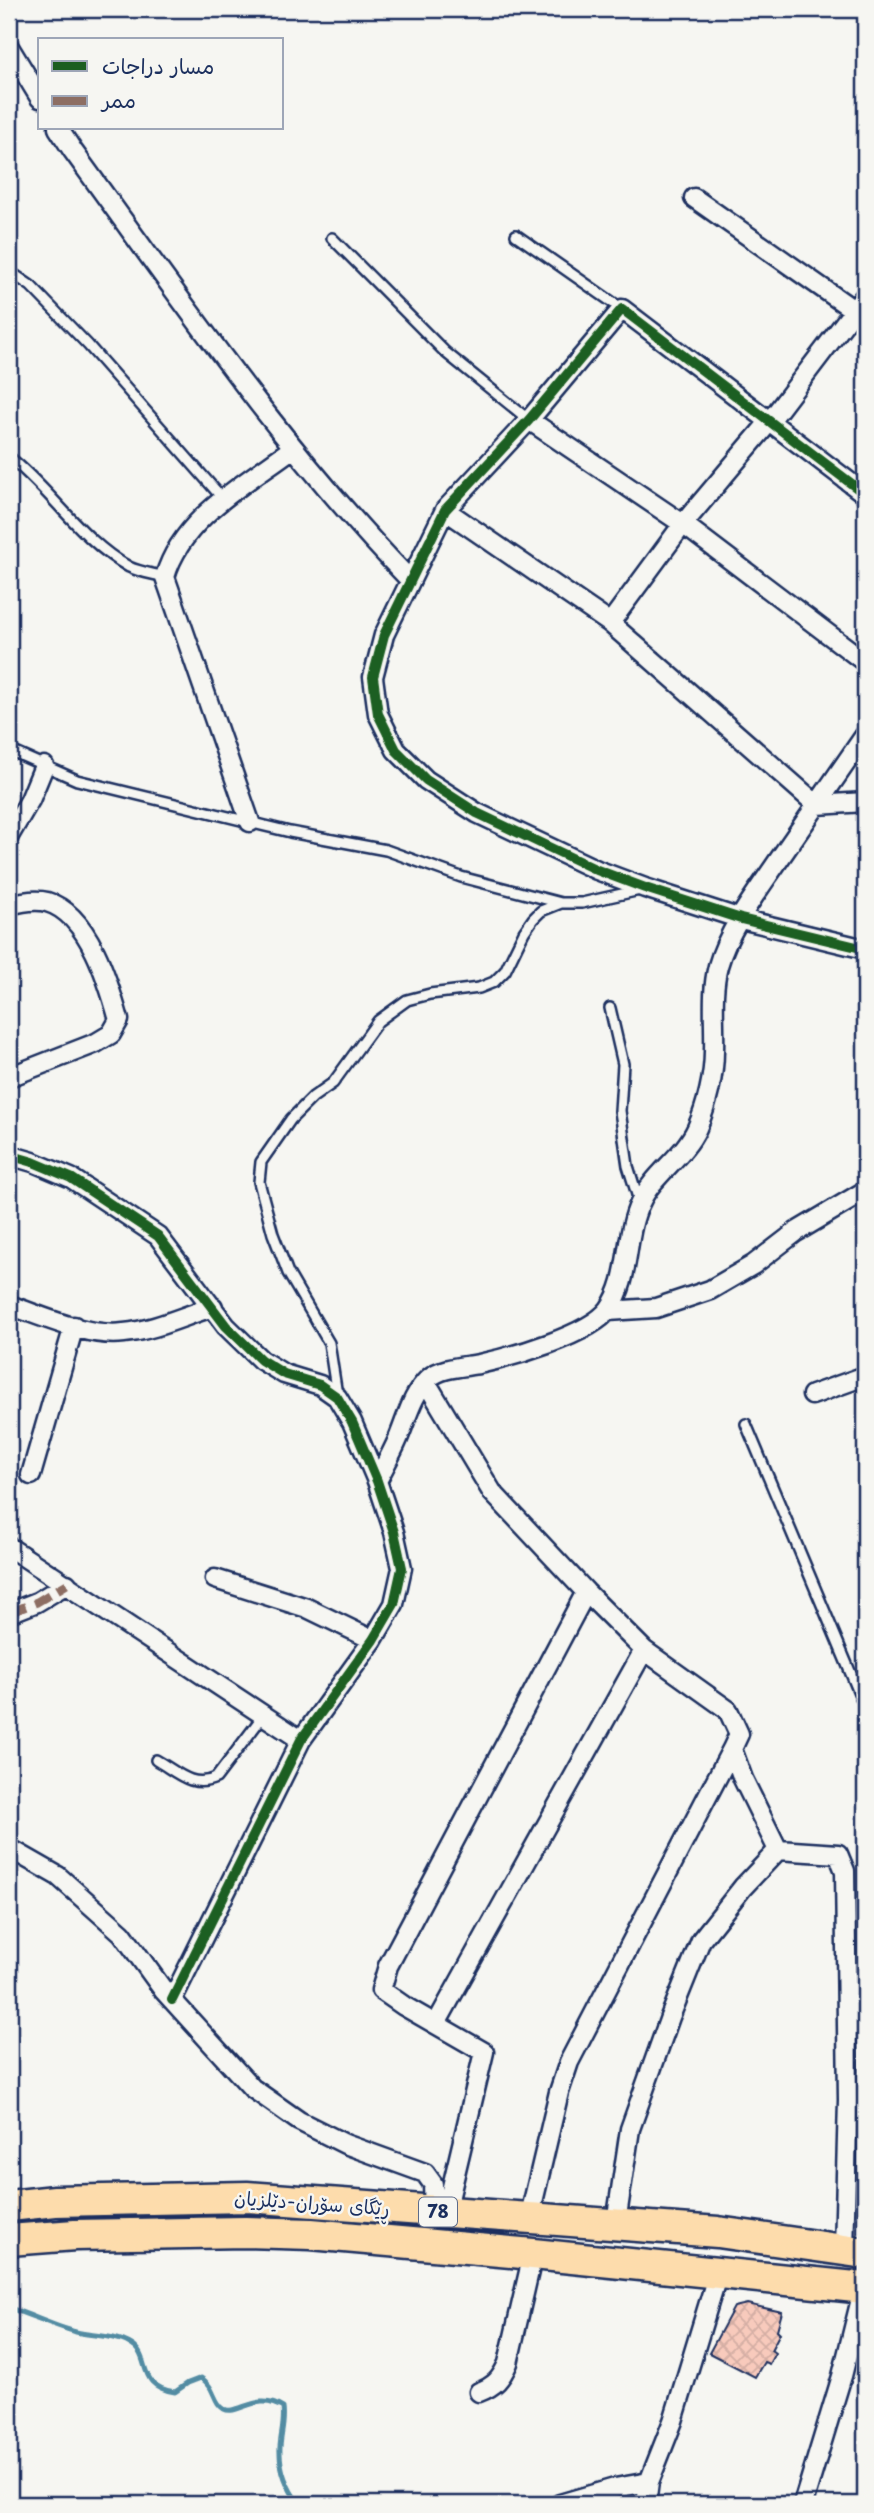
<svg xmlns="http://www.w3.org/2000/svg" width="874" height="2513" font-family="'Playpen Sans','Playpen Sans Arabic',sans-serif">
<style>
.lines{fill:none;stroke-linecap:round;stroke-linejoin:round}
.stream{stroke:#538ca3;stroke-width:5}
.building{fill:url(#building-cross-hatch);stroke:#1b2f5e;stroke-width:2}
.service-casing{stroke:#1b2f5e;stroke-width:14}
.minor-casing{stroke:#1b2f5e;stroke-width:23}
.primary-casing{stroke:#1b2f5e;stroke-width:35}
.service{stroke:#f6f6f2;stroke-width:9}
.minor{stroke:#f6f6f2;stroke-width:18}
.primary{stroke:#fddcac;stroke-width:30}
.quiet{stroke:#8d6e63;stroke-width:9;stroke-dasharray:18 9;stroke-linecap:butt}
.cycleway-casing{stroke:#f6f6f2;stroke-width:15}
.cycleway{stroke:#1b5e20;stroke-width:10}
.labels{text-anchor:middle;stroke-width:5;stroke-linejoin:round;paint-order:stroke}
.shield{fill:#f6f6f2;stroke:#5d6b8a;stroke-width:2}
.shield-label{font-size:18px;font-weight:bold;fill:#1b2f5e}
.street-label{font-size:19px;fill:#1b2f5e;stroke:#f6f6f2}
</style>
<defs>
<pattern id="building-cross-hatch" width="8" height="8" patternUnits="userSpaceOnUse" patternTransform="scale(1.75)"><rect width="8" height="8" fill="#f8cabc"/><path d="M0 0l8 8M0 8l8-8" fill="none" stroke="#d4aea4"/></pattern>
</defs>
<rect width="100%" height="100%" fill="#f6f6f2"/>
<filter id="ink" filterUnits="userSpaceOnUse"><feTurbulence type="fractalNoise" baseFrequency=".0143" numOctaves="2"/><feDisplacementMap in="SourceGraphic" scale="14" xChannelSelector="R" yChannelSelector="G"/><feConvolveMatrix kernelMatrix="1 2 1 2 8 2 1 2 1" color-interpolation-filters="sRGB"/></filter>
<g filter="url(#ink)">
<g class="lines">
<path class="stream" d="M9 2308C31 2315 54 2326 76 2332 93 2336 115 2335 130 2344 153 2356 134 2386 175 2392L188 2383 201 2378C215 2386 213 2403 224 2409 238 2416 257 2391 283 2408 285 2422 281 2433 280 2447 279 2468 287 2488 299 2504"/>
</g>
<path class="building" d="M747 2304 782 2312 777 2330 780 2333 771 2350 775 2353 769 2364 764 2362 755 2377 709 2353 734 2307Z"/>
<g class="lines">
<g class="service-casing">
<path id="service" d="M516 235 622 309
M332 238 445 352 529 420
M9 271 31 286 88 345 224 500
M9 457C51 490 82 541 129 567 139 572 154 574 165 577
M9 750 77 780 290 832 386 850 461 877 561 903H582L640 890
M610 1008 623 1064 620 1111 628 1166 639 1201
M337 1395 329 1343 288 1273 273 1234 259 1182 261 1162 291 1119 313 1097 333 1083 378 1021 407 1000 430 994 479 988 494 982 505 971 524 932 533 919 541 911 561 903
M746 1424 865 1707
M156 1760C177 1772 192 1789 216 1778L263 1716"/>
</g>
<g class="minor-casing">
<path id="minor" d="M9 47 40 98
M58 128 73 151C180 298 283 449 410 580
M694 198 865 318
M529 420 683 524 865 662
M865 494 622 309 529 420 445 510 384 635 373 677 378 714 396 750 426 780 477 813 597 870 645 888 741 919 865 949
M445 510 610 623 817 805 865 802
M610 623 683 524 770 421 865 296
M250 822 165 577C182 517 247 483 293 448
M9 836 30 800 44 766
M9 905C20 902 35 899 47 902 89 914 109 984 119 1020L111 1034 96 1043 9 1077
M9 1155 33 1162 71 1178 158 1236 226 1326 261 1360 284 1374 320 1385 337 1397 352 1422 377 1481 394 1532 402 1568 394 1604 373 1640 301 1740 172 2000
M9 1305C42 1316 89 1338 124 1333 155 1330 183 1316 213 1307
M608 1311 656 1308 710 1290 753 1265 796 1232 865 1191
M426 1382 492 1492 586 1592 644 1650 728 1710 739 1734 732 1749 743 1779 778 1850 838 1854 845 1871 848 2100 844 2250
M812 1395 865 1376
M31 1475 74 1326
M377 1481C384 1467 392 1453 398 1439 407 1418 412 1394 429 1378 442 1367 463 1367 479 1364 511 1357 590 1335 609 1309 631 1279 624 1236 640 1203 653 1174 684 1157 697 1128 707 1105 714 1076 714 1051 715 1023 711 993 718 966 728 930 757 892 778 861 807 819 836 777 865 735
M9 1547 301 1740
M215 1579 307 1608 373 1640
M9 1613 37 1602 67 1584
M9 1848 58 1876 122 1933 164 1991 252 2088 299 2121 345 2144 425 2173 433 2184 434 2212
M436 2024 644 1650
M446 2212 484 2052 404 2006 381 1990 388 1966 586 1592
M529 2219 559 2092 569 2062 732 1749
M616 2223 630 2129 670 2017 701 1940 743 1887 778 1850
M479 2392C495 2386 501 2379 508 2363L533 2254
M560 2504 615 2488 649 2482
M646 2504 649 2482 673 2421 718 2273
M803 2504 842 2376 864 2287"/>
</g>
<g class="primary-casing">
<path id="primary" d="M9 2206 55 2201 247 2197 718 2232 865 2253
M9 2240 75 2235 245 2232 311 2234 533 2254 865 2288"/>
</g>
<use href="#service" class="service"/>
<use href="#minor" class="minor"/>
<use href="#primary" class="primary"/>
<path class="quiet" d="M9 1613 37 1602 67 1584"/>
<g class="cycleway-casing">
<path id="cycleway" d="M865 494 622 309 529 420 445 510 384 635 373 677 378 714 396 750 426 780 477 813 597 870 645 888 741 919 865 949
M9 1155 33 1162 71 1178 158 1236 226 1326 261 1360 284 1374 320 1385 337 1397 352 1422 377 1481 394 1532 402 1568 394 1604 373 1640 301 1740 172 2000"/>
</g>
<use href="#cycleway" class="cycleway"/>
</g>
</g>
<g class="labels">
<rect class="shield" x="419" y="2197.5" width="38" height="29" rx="5"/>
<g class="shield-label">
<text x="438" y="2218">78</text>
</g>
<g class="street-label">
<text transform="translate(312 2203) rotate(4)" y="7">ڕێگای سۆران-دێلزیان</text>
</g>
</g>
<rect width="874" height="2513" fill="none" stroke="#f6f6f2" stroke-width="35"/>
<rect x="18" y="18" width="839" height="2478" fill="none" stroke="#1b2f5e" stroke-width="2.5" filter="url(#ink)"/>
<rect x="38" y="38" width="245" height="91" fill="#f6f6f2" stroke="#9ea6b7" stroke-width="2"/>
<rect x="52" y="61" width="35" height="10" fill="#1b5e20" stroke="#9ea6b7" stroke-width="2"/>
<text x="102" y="74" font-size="21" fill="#1b2f5e">مسار دراجات</text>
<rect x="52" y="96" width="35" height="10" fill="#8d6e63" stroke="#9ea6b7" stroke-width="2"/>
<text x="102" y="108" font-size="21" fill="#1b2f5e">ممر</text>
</svg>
